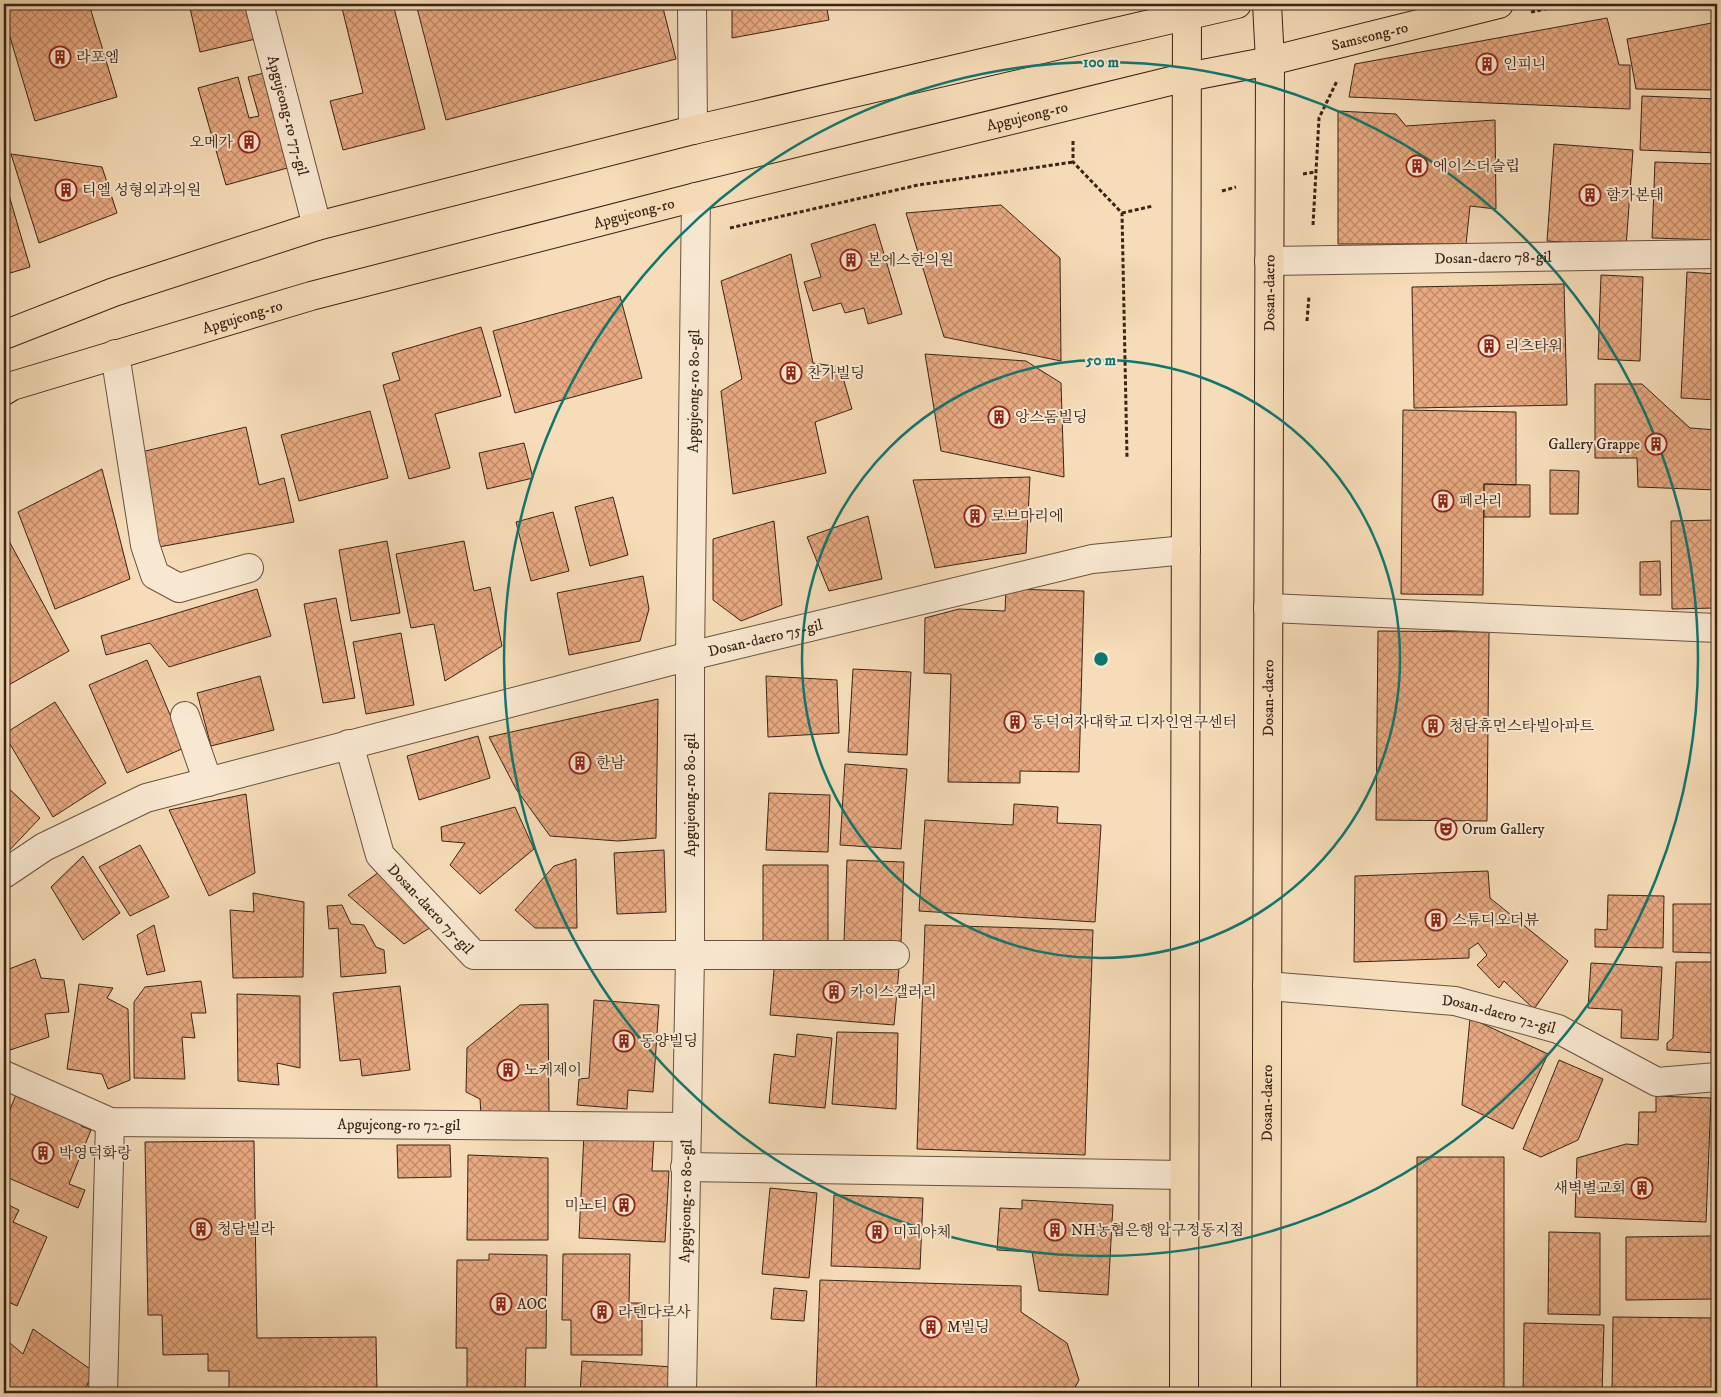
<svg xmlns="http://www.w3.org/2000/svg" width="1721" height="1397" font-family="'IM FELL DW Pica','Noto Serif KR',serif">
<style>
.building{fill:url(#building-cross-hatch);stroke:#392417}
.lines{fill:none;stroke-linecap:round;stroke-linejoin:round}
.minor-casing{stroke:#68523f;stroke-width:30}
.major-casing{stroke:#392417;stroke-width:30}
.path{stroke:#392417;stroke-width:3;stroke-dasharray:4 2.5;stroke-linecap:butt}
.minor{stroke:#f9e8d1;stroke-width:28}
.major{stroke:#f6dcb8;stroke-width:28}
.ring{fill:none;stroke:#0f766e;stroke-width:2.5}
.labels{text-anchor:middle;stroke-width:4;stroke-linejoin:round;paint-order:stroke}
.street-label{font-size:15px;fill:#392417;stroke:#f9e8d1}
.poi-label{font-size:15px;fill:#392417;stroke:#f9e8d1;text-anchor:start}
.centre{fill:#0f766e;stroke:#f9e8d1;stroke-width:2.5}
.ring-label{font-size:15px;text-anchor:middle;font-weight:bold;fill:#0f766e;stroke:#f9e8d1;stroke-width:4;stroke-linejoin:round;paint-order:stroke}
</style>
<defs>
<pattern id="building-cross-hatch" width="8" height="8" patternUnits="userSpaceOnUse" patternTransform="scale(1.25)"><rect width="8" height="8" fill="#e9aa82"/><path d="M0 0l8 8M0 8l8-8" fill="none" stroke="#be8a69"/></pattern>
</defs>
<rect width="100%" height="100%" fill="#f6dcb8"/>
<filter id="stains"><feTurbulence type="fractalNoise" baseFrequency=".004" numOctaves="4"/><feColorMatrix values="0 0 0 0 .2 0 0 0 0 .09 0 0 0 0 .02 0 0 0 .5 -.17"/></filter>
<radialGradient id="worn" r=".72"><stop offset=".6" stop-color="#630" stop-opacity="0"/><stop offset="1" stop-color="#630" stop-opacity=".3"/></radialGradient>
<path class="building" d="M4 4H89L117 97 35 121 4 17Z
M189 4H252L260 38 200 52Z
M341 4H393L425 129 343 150 330 101 363 93Z
M416 4H662L676 59 446 120Z
M732 4H826L829 20 732 38Z
M1607 18 1619 65H1630V109L1349 97 1355 64Z
M1717 22V90L1636 89 1627 39Z
M264 73 291 167 226 185 198 88 238 77 249 118 259 116 248 77Z
M1642 96 1717 99V153L1640 150Z
M1338 111 1396 114 1406 126 1495 120 1496 209 1470 206 1466 244H1338Z
M1554 144 1633 150 1626 247 1547 241Z
M11 154 102 167 117 213 39 243Z
M1655 162 1717 164V240L1652 238Z
M4 178 30 267 4 275Z
M1001 205 1060 258 1061 361 944 337 906 213Z
M875 224 902 314 868 324 864 308 845 313 841 303 813 311 804 282 821 277 811 244Z
M791 254 813 363 840 367 852 409 815 422 826 473 733 494 721 391 742 379 721 281Z
M1687 272 1717 274V400L1681 398Z
M1601 275 1643 277 1640 361 1598 359Z
M1564 284 1567 405 1414 408 1412 287Z
M620 296 642 378 515 413 493 331Z
M481 327 501 396 435 414 450 468 409 479 383 385 400 380 392 353Z
M925 354 1026 361 1061 383 1064 477 941 451Z
M1595 384H1642L1690 428 1717 430V490L1638 487 1637 458H1595Z
M1403 410 1516 412V485L1484 484 1483 595 1401 594Z
M370 411 388 478 299 501 281 435Z
M246 427 259 485 284 478 294 522 159 547 137 453Z
M524 443 533 478 487 489 479 453Z
M102 469 130 579 55 609 18 512Z
M1550 470 1579 471 1578 514H1550Z
M1030 477 1026 553 935 568 913 480Z
M1484 484 1530 485V517H1484Z
M613 497 628 555 590 566 575 507Z
M553 512 569 571 531 581 516 522Z
M868 516 882 579 829 591 807 537Z
M1717 520 1715 608 1672 609 1671 521Z
M774 521 782 605 741 621 713 600V539Z
M9 541 69 651 5 687 4 544Z
M387 541 400 613 351 621 339 550Z
M464 541 474 591 490 587 502 646 445 681 434 624 411 628 396 554Z
M1660 561 1661 595H1640V562Z
M643 576 649 609 640 641 569 655 557 593Z
M257 589 271 636 169 667 150 643 106 655 101 636Z
M1006 589 1084 591 1079 772 1020 771V783L948 782 951 674 924 673 925 618 959 609 1005 611Z
M336 598 355 698 323 703 304 604Z
M1378 631 1489 632 1487 821 1376 820Z
M401 633 414 705 366 714 353 642Z
M147 660 184 748 127 773 89 685Z
M853 669 911 672 907 755 848 752Z
M260 676 274 730 211 746 197 693Z
M766 676 837 680 839 733 768 737Z
M658 699 656 838 618 841 550 836 516 789 489 737Z
M55 702 106 783 53 817 4 734Z
M478 736 490 778 419 800 407 756Z
M845 764 907 769 901 849 840 845Z
M4 784 40 818 4 856Z
M769 793 830 795 828 852 766 850Z
M246 794 255 873 209 896 169 810Z
M1014 804 1058 807 1057 823 1101 825 1095 922 919 911 925 820 1013 825Z
M515 807 534 849 480 894 450 865 465 843 442 841 441 827Z
M140 845 169 897 130 916 99 867Z
M664 850 666 912 617 914 614 853Z
M83 856 120 913 83 940 51 887Z
M576 859 577 928H535L515 910 554 866Z
M847 860 904 862 901 943 844 941Z
M763 865H828V942H763Z
M1488 871 1490 898 1568 961 1534 1009 1504 981 1499 988 1477 965 1487 955 1478 943 1469 949V958L1354 962 1355 876Z
M379 872 436 924 404 944 348 895Z
M253 893 304 902 303 977 233 978 230 910 254 912Z
M1608 895 1664 896 1663 948 1595 947V929L1607 930Z
M1673 904H1715V953L1673 952Z
M342 905 351 924 364 925 376 947 384 950 386 973 341 977 338 928 329 929 327 906Z
M154 925 165 971 147 975 137 935Z
M925 925 1093 930 1085 1155 917 1149Z
M35 959 41 978 64 980 69 1012 45 1014 49 1037 4 1052V971Z
M775 959 899 969 894 1025 770 1015Z
M1676 962H1717V1053L1667 1050V1043L1673 1038Z
M1591 963 1662 967 1658 1040 1621 1038 1622 1010 1588 1008Z
M201 981 206 1013H191L195 1038 182 1037 185 1079 134 1078V1002L145 987Z
M79 984 113 988 107 998 128 1009 130 1080 108 1089 102 1074 67 1069Z
M400 986 410 1070 362 1076 360 1059 340 1061 333 993Z
M237 994 300 996V1068L277 1063 279 1085 238 1081Z
M594 1000 659 1005 653 1092 628 1090 627 1109 577 1105 579 1079 589 1078Z
M548 1004 549 1113 481 1115 480 1099 466 1092 467 1048 520 1005Z
M1470 1018 1548 1054 1513 1129 1462 1105Z
M837 1032 898 1033 896 1109 832 1104Z
M797 1034 832 1038 825 1108 769 1103 774 1054 795 1057Z
M1559 1060 1603 1079 1578 1140 1541 1157 1523 1149Z
M20 1085 86 1113 81 1126 91 1130 69 1184 85 1190 78 1208 4 1176V1124Z
M1656 1096 1711 1098 1706 1222 1575 1217 1577 1158 1626 1144 1638 1145 1639 1112H1656Z
M584 1133 654 1136 652 1171H669L665 1242 579 1238Z
M254 1141 257 1338 376 1337 377 1393H251L250 1390H229V1371H208V1354L163 1355 162 1315H148L145 1142Z
M397 1145H450L451 1177 398 1178Z
M468 1155 548 1158V1240H467Z
M1417 1157H1504V1393H1417Z
M770 1188 817 1193 809 1278 762 1274Z
M834 1195 923 1198 920 1269 831 1266Z
M1022 1200 1113 1205 1108 1295 1039 1291 1032 1252 997 1250 1000 1208 1022 1209Z
M4 1203 19 1210 13 1222 47 1237 17 1306 4 1300Z
M1549 1232 1600 1233V1315L1548 1314Z
M1713 1236 1714 1299 1626 1300V1237Z
M489 1254 547 1255 546 1348H526L525 1393H467V1348H456L457 1260H489Z
M563 1254H630L629 1303H642V1355H571V1320H562Z
M820 1280 1021 1286V1312L1067 1343 1079 1380 1072 1393H816Z
M774 1288 807 1291 804 1321 771 1319Z
M1613 1317 1716 1318V1393H1612Z
M1524 1323 1604 1325 1602 1393H1523Z
M33 1329 93 1371 84 1393H4L9 1381 4 1379V1357L10 1343 23 1354Z
M582 1361 673 1367 671 1393H580Z"/>
<g class="lines">
<g class="minor-casing">
<g id="minor">
<path id="s1" d="M259 4 317 226"/>
<path d="M692 4 693 130"/>
<path id="s2" d="M1269 261 1717 254"/>
<path d="M115 354 145 545 155 575 179 588 249 568"/>
<path d="M1268 608 1717 628"/>
<path d="M185 716 208 782"/>
<path id="s3" d="M349 744 380 855 474 955H895"/>
<path id="s4" d="M4 874 44 847 146 798 690 656 1092 559 1186 550"/>
<path id="s5" d="M1267 986 1455 1001 1558 1029 1657 1082 1717 1077"/>
<path id="s6" d="M4 1075 110 1122 687 1127"/>
<path d="M685 1167 1184 1175"/>
<path d="M103 1393 110 1122"/>
<path id="s7" d="M682 1393 690 956V656L696 197"/>
</g>
</g>
<g class="major-casing">
<g id="major">
<path d="M4 335 114 292 317 226 693 130 1237 4"/>
<path id="s8" d="M4 391 12 386 311 296 696 197 1187 77 1270 61 1499 4"/>
<path d="M1184 1393 1187 4"/>
<path id="s9" d="M1266 1393 1270 61 1267 4"/>
</g>
</g>
<path class="path" d="M1531 12 1570 4
M1073 141V162L1122 213 1127 458
M1303 174 1315 172
M1222 191 1236 187
M1122 213 1153 206
M1313 225 1319 118 1337 81
M730 228 918 185 1073 162
M1307 321 1309 296"/>
<use href="#minor" class="minor"/>
<use href="#major" class="major"/>
</g>
<g class="ring">
<circle cx="1101" cy="659" r="299"/>
<circle cx="1101" cy="659" r="597"/>
</g>
<defs>
<g id="building-ring" transform="scale(1.125)"><circle r="9.5" fill="#f9e8d1" stroke="#8f2418" stroke-width="1.5"/><path d="M-4-6H4V6H1V3H-1V6H-4ZM-2.5-4.3h1.7v1.8h-1.7ZM.8-4.3h1.7v1.8H.8ZM-2.5-1h1.7V.8h-1.7ZM.8-1h1.7V.8H.8Z" fill="#8f2418"/></g>
<g id="theatre-ring" transform="scale(1.125)"><circle r="9.5" fill="#f9e8d1" stroke="#8f2418" stroke-width="1.5"/><path d="M-5-5.5Q0-4 5-5.5V0Q5 5 0 6Q-5 5-5 0ZM-3.3-2.5H-1v1.5H-3.3ZM1-2.5H3.3v1.5H1ZM-2.8 1Q0 5.5 2.8 1Z" fill="#8f2418"/></g>
</defs>
<g fill-rule="evenodd">
<use href="#building-ring" x="60" y="57"/>
<use href="#building-ring" x="1487" y="64"/>
<use href="#building-ring" x="249" y="142"/>
<use href="#building-ring" x="1417" y="166"/>
<use href="#building-ring" x="66" y="190"/>
<use href="#building-ring" x="1590" y="195"/>
<use href="#building-ring" x="851" y="260"/>
<use href="#building-ring" x="1489" y="346"/>
<use href="#building-ring" x="791" y="373"/>
<use href="#building-ring" x="999" y="417"/>
<use href="#building-ring" x="1656" y="444"/>
<use href="#building-ring" x="1443" y="501"/>
<use href="#building-ring" x="975" y="516"/>
<use href="#building-ring" x="1015" y="722"/>
<use href="#building-ring" x="1433" y="726"/>
<use href="#building-ring" x="580" y="763"/>
<use href="#theatre-ring" x="1446" y="829"/>
<use href="#building-ring" x="1436" y="920"/>
<use href="#building-ring" x="834" y="992"/>
<use href="#building-ring" x="624" y="1041"/>
<use href="#building-ring" x="508" y="1070"/>
<use href="#building-ring" x="43" y="1153"/>
<use href="#building-ring" x="1642" y="1188"/>
<use href="#building-ring" x="624" y="1205"/>
<use href="#building-ring" x="201" y="1229"/>
<use href="#building-ring" x="1055" y="1230"/>
<use href="#building-ring" x="877" y="1232"/>
<use href="#building-ring" x="501" y="1304"/>
<use href="#building-ring" x="602" y="1312"/>
<use href="#building-ring" x="931" y="1327"/>
</g>
<g class="labels">
<g class="street-label">
<text dy="5" stroke="none"><textPath href="#s8" startOffset="1412">Samseong-ro</textPath></text>
<text dy="5" stroke="none"><textPath href="#s1" startOffset="115">Apgujeong-ro 77-gil</textPath></text>
<text dy="5" stroke="none"><textPath href="#s8" startOffset="1060">Apgujeong-ro</textPath></text>
<text dy="5" stroke="none"><textPath href="#s8" startOffset="655">Apgujeong-ro</textPath></text>
<text dy="5" stroke="none"><textPath href="#s2" startOffset="224">Dosan-daero 78-gil</textPath></text>
<text dy="5" stroke="none"><textPath href="#s9" startOffset="1100">Dosan-daero</textPath></text>
<text dy="5" stroke="none"><textPath href="#s8" startOffset="250">Apgujeong-ro</textPath></text>
<text dy="5" stroke="none"><textPath href="#s7" startOffset="1002">Apgujeong-ro 80-gil</textPath></text>
<text dy="5" stroke="none"><textPath href="#s4" startOffset="801">Dosan-daero 75-gil</textPath></text>
<text dy="5" stroke="none"><textPath href="#s9" startOffset="695">Dosan-daero</textPath></text>
<text transform="translate(690 795) rotate(-90)" y="5">Apgujeong-ro 80-gil</text>
<text dy="5" stroke="none"><textPath href="#s3" startOffset="189">Dosan-daero 75-gil</textPath></text>
<text dy="5" stroke="none"><textPath href="#s5" startOffset="234">Dosan-daero 72-gil</textPath></text>
<text dy="5" stroke="none"><textPath href="#s9" startOffset="290">Dosan-daero</textPath></text>
<text dy="5" stroke="none"><textPath href="#s6" startOffset="405">Apgujeong-ro 72-gil</textPath></text>
<text dy="5" stroke="none"><textPath href="#s7" startOffset="192">Apgujeong-ro 80-gil</textPath></text>
</g>
<g class="poi-label">
<text x="76" y="62">라포엠</text>
<text x="1503" y="69">인피니</text>
<text x="233" y="147" text-anchor="end">오메가</text>
<text x="1433" y="171">에이스더슬립</text>
<text x="82" y="195">티엘 성형외과의원</text>
<text x="1606" y="200">함가본태</text>
<text x="867" y="265">본에스한의원</text>
<text x="1505" y="351">리츠타워</text>
<text x="807" y="378">찬가빌딩</text>
<text x="1015" y="422">앙스돔빌딩</text>
<text x="1640" y="449" text-anchor="end">Gallery Grappe</text>
<text x="1459" y="506">페라리</text>
<text x="991" y="521">로브마리에</text>
<text x="1031" y="727">동덕여자대학교 디자인연구센터</text>
<text x="1449" y="731">청담휴먼스타빌아파트</text>
<text x="596" y="768">한남</text>
<text x="1462" y="834">Orum Gallery</text>
<text x="1452" y="925">스튜디오더뷰</text>
<text x="850" y="997">카이스갤러리</text>
<text x="640" y="1046">동양빌딩</text>
<text x="524" y="1075">노케제이</text>
<text x="59" y="1158">박영덕화랑</text>
<text x="1626" y="1193" text-anchor="end">새벽별교회</text>
<text x="608" y="1210" text-anchor="end">미노티</text>
<text x="217" y="1234">청담빌라</text>
<text x="1071" y="1235">NH농협은행 압구정동지점</text>
<text x="893" y="1237">미피아체</text>
<text x="517" y="1309">AOC</text>
<text x="618" y="1317">라텐다로사</text>
<text x="947" y="1332">M빌딩</text>
</g>
</g>
<circle cx="1101" cy="659" r="8" class="centre"/>
<g class="ring-label">
<text x="1101" y="67">100 m</text>
<text x="1101" y="365">50 m</text>
</g>
<rect width="1721" height="1397" fill="none" stroke="#f6dcb8" stroke-width="20"/>
<rect x="5" y="5" width="1711" height="1387" fill="none" stroke="#392417" stroke-width="2.5"/>
<rect x="10" y="10" width="1701" height="1377" fill="none" stroke="#392417"/>
<rect width="100%" height="100%" filter="url(#stains)"/>
<rect width="100%" height="100%" fill="url(#worn)"/>
</svg>
